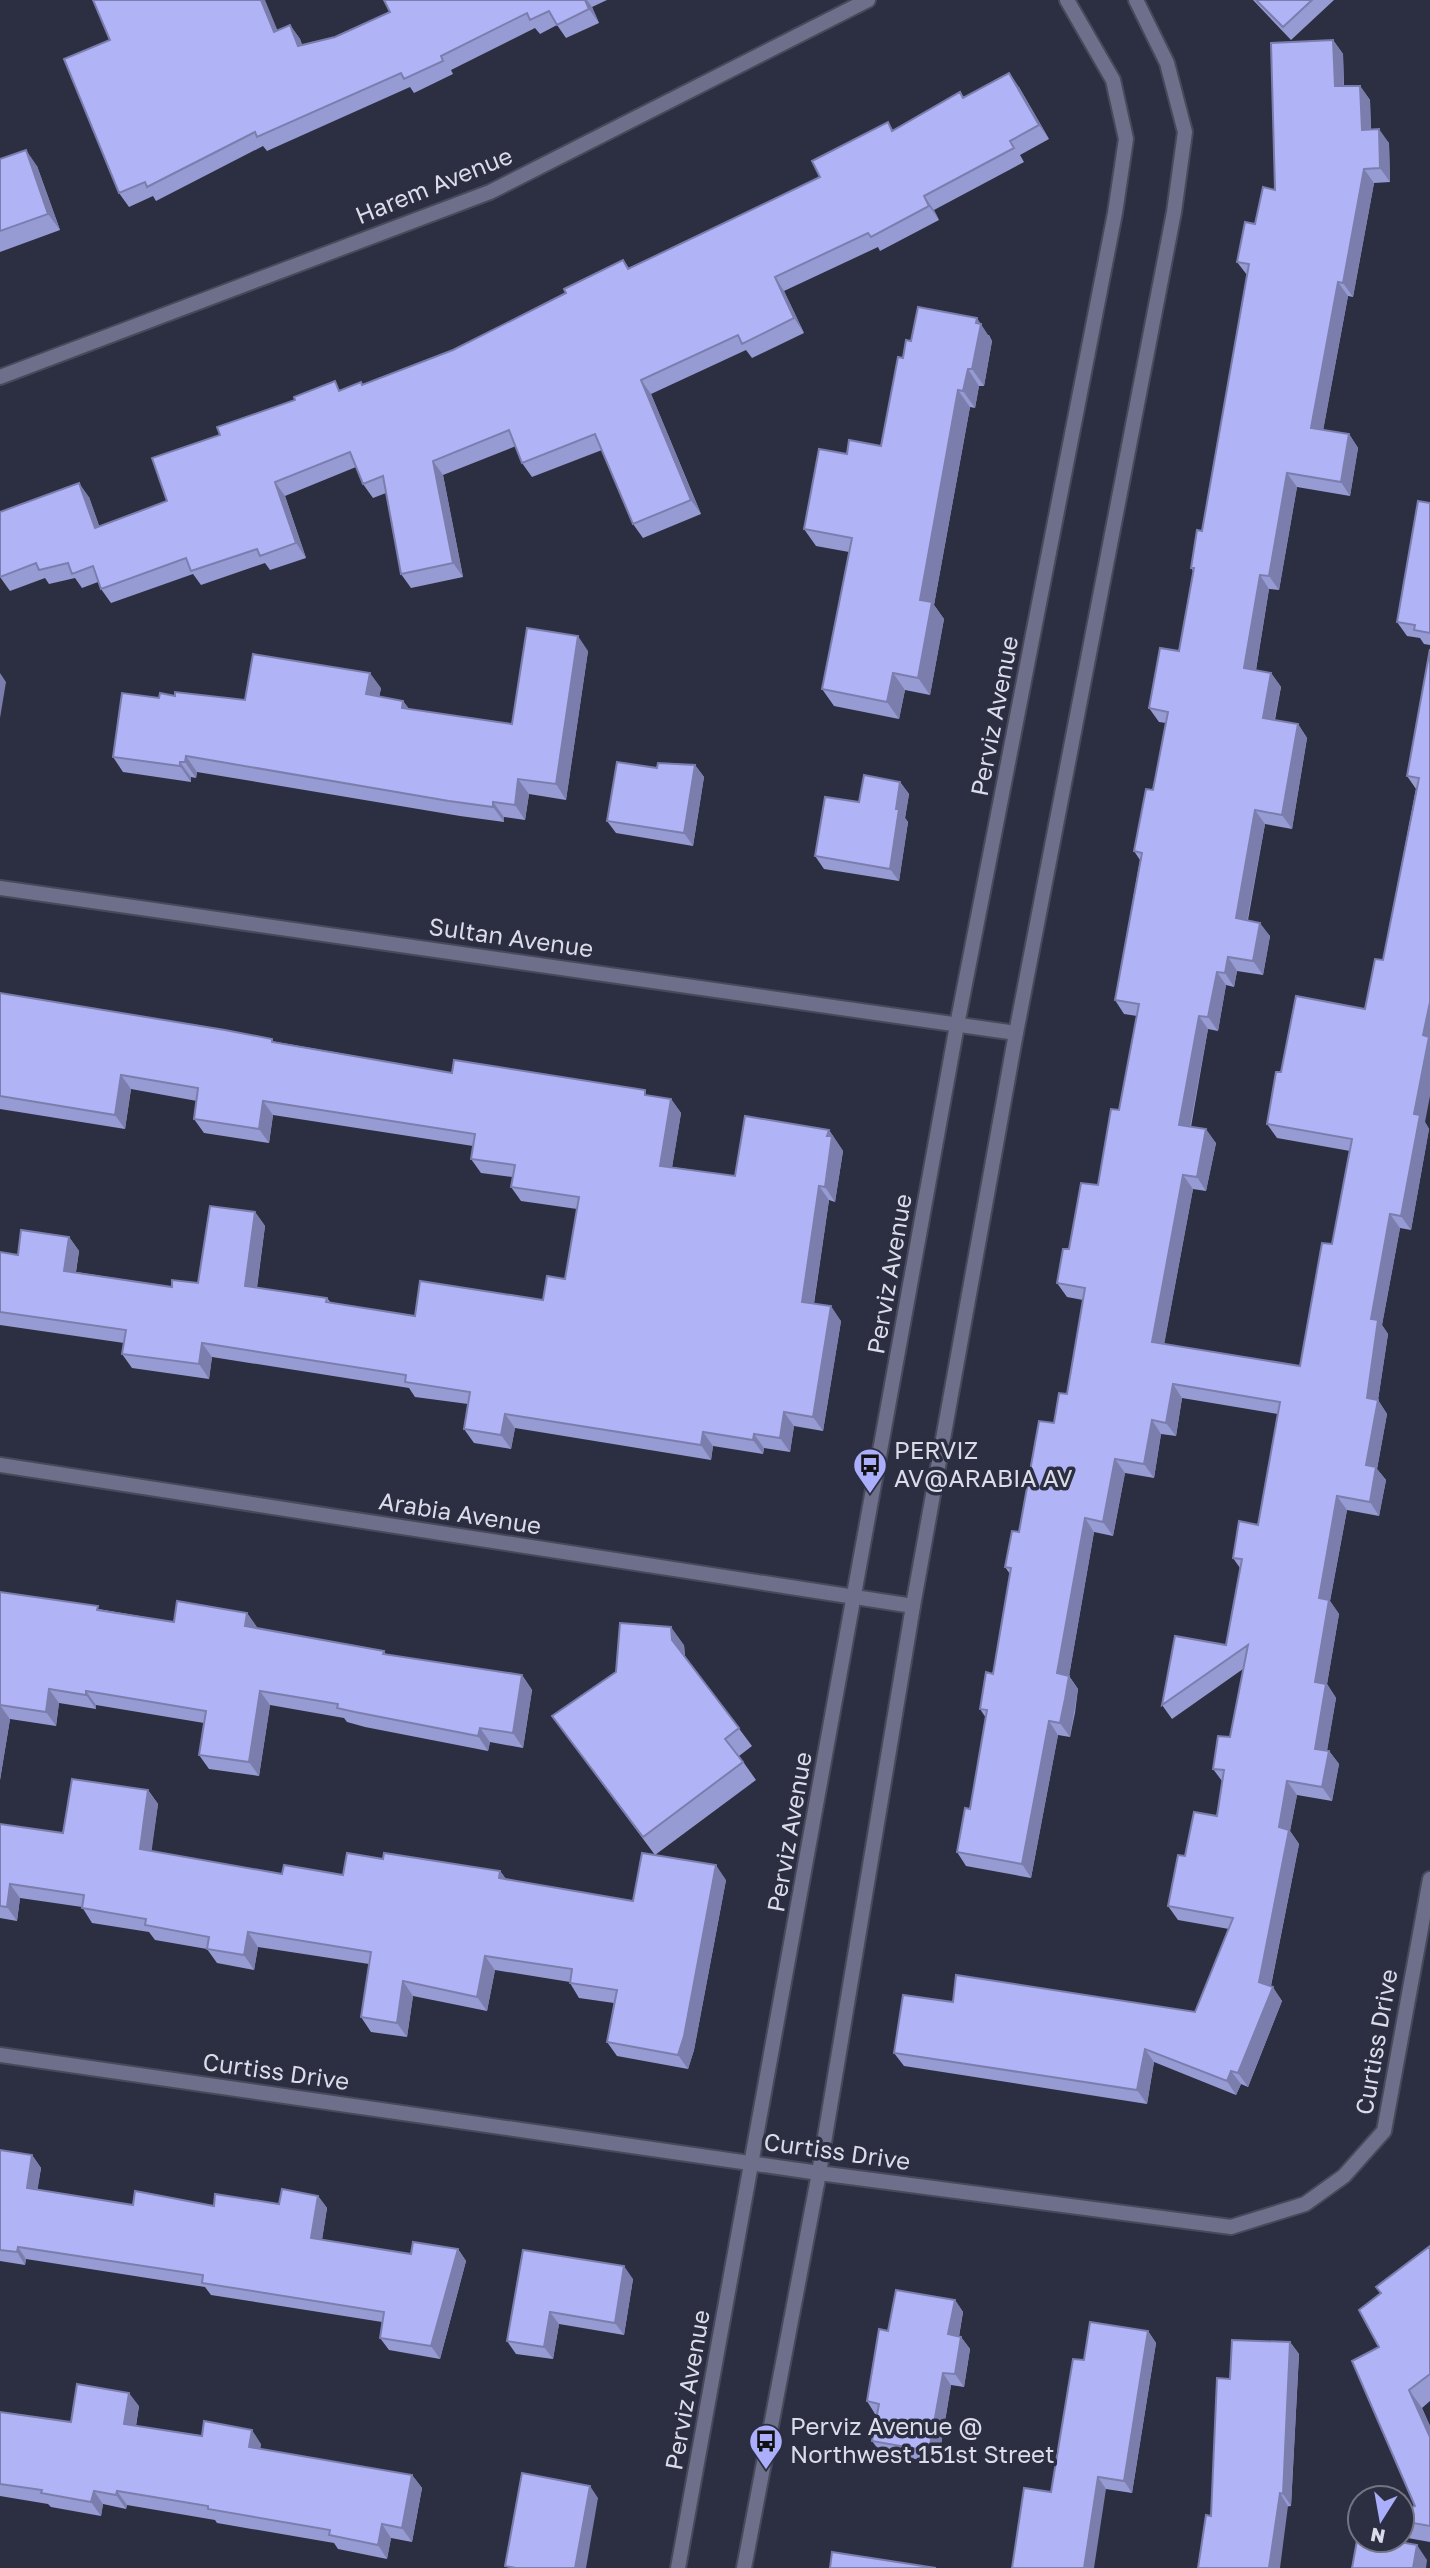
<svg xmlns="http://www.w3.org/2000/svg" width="1430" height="2568" font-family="'Golos Text',sans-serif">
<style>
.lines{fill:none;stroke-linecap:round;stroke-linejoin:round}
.minor-casing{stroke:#484a5c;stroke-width:18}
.tertiary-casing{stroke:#484a5c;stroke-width:18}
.minor{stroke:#6d6f8b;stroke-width:14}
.tertiary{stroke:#6d6f8b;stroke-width:14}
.wall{fill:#979bd4}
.shaded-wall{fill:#7b7ead}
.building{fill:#b0b4f7;stroke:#7b7ead;stroke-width:2}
.labels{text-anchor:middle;stroke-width:7;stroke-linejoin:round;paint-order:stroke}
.street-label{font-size:24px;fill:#dadce9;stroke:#2c2e41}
.poi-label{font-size:24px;fill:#dadce9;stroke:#2c2e41;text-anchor:start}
</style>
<rect width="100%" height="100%" fill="#2c2e41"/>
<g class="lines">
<g class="minor-casing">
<path id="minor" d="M0 377 490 192 868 0
M0 888 1016 1033
M0 1465 913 1606
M0 2055 819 2173 1231 2227 1305 2204 1344 2176 1384 2131 1430 1879"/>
</g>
<g class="tertiary-casing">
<path id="tertiary" d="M678 2568 957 1025 1115 213 1126 139 1113 80 1067 0
M744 2568 819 2173 913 1606 1016 1033 1174 212 1185 132 1167 63 1136 0"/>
</g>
<use href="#minor" class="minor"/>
<use href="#tertiary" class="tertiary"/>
</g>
<path class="wall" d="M384 0H607L592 7 599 23 566 38 557 25 540 34 535 28 451 70 453 74 414 93 410 87 267 151 263 146 156 201 153 196 129 207 119 193 110 40 277 30 290 25 300 39 302 45 335 37 390 12Z
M1253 0H1334L1291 40Z
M1333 40 1343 54 1344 86H1360L1370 100 1371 130 1389 143 1390 182 1374 183 1353 297 1348 296 1323 430 1349 434 1358 448 1350 496 1297 487 1279 590 1269 589 1256 670 1271 673 1281 687 1275 720 1298 724 1307 738 1292 829 1265 824 1248 920 1270 936 1263 975 1237 971 1234 987 1226 985 1218 1031 1208 1029 1191 1127 1216 1143 1206 1191 1193 1189 1164 1344 1300 1366 1332 1244 1350 1151 1277 1138 1267 1124 1281 1072 1365 1009 1383 960 1416 789 1407 776 1430 649 1425 1122 1429 1129 1411 1230 1400 1228 1382 1325 1388 1334 1378 1400 1387 1414 1377 1469 1386 1480 1379 1516 1347 1510 1330 1601 1339 1614 1327 1684 1336 1698 1327 1750 1329 1751 1339 1764 1332 1801 1297 1795 1290 1831 1299 1844 1271 1986 1282 2001 1248 2087 1241 2084 1236 2095 1154 2062 1147 2104 904 2066 894 2053 953 2002 1195 2012 1229 1929 1178 1920 1168 1906 1185 1856 1217 1816 1222 1781 1213 1769 1230 1737 1243 1669 1172 1719 1162 1705 1226 1645 1240 1568 1233 1558 1258 1525 1278 1414 1182 1398 1176 1436 1161 1434 1154 1478 1125 1473 1113 1536 1094 1532 1069 1676 1078 1689 1075 1713 1070 1737 1058 1735 1031 1878 966 1866 957 1852 970 1809 986 1718 980 1709 993 1674 1010 1574 1005 1567 1019 1532 1054 1423 1067 1394 1083 1300 1067 1297 1057 1283 1069 1249 1098 1185 1119 1110 1137 1016 1124 1014 1115 1000 1140 860 1134 851 1153 790 1166 723 1159 722 1149 708 1179 651 1193 571 1191 568 1202 531 1247 275 1237 262 1255 224 1275 190Z
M1019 87 1049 139 1020 155 1024 162 934 210 939 220 880 251 878 247 784 291 804 333 752 358 746 350 651 394 701 514 643 538 633 524 602 450 532 477 522 463 516 446 443 475 463 577 411 588 401 574 386 493 373 498 363 484 356 467 285 496 306 558 270 570 265 563 201 585 193 574 111 603 101 589 98 582 82 588 75 578 49 584 45 578 10 591 0 577V512L89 497 99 526 167 501 220 435 342 390 363 385 453 350 566 293 623 260 629 268 820 177 888 122 893 130 960 92 964 98Z
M0 159 37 166 60 230 0 252Z
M989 335 992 341 984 386H979L975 408 970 407 934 605 944 619 930 695 905 690 899 719 834 706 822 689 849 552 816 546 804 529 847 454 881 446 903 358 911 341Z
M1430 503V645L1424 644 1420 638 1407 636 1397 622Z
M588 651 566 800 529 794 525 820 504 817V822L460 816 197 772 196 778 191 777V782L123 772 113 757 159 698 175 696 245 700 381 688 379 697 403 701 409 709 512 724Z
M695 765 704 777 693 846 616 833 607 821 657 768Z
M900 782 909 794 905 818 908 822 899 881 824 869 815 856 859 802Z
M0 993 452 1073 649 1096 671 1099 681 1113 672 1167 735 1176 829 1130 843 1151 835 1202 829 1200 814 1304 841 1321 823 1431 794 1426 790 1452 764 1448 763 1454 713 1446 711 1460 515 1428 511 1449 474 1443 464 1429 468 1404 415 1397 409 1388 212 1357 209 1379 132 1368 122 1354 124 1343 0 1325V1252L18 1255 69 1237 79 1251 76 1272 172 1287 198 1283 255 1212 265 1226 257 1288 327 1298 331 1303 415 1316 543 1300 565 1279 577 1209 521 1201 511 1187 513 1177 481 1173 471 1159 473 1146 273 1115 269 1143 204 1133 194 1119 197 1101 131 1089 125 1129 0 1109Z
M0 1592 174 1622 247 1613 257 1628 384 1651 386 1655 522 1675 532 1690 523 1748 490 1742 488 1751 365 1727 347 1722 344 1718 270 1705 259 1776 209 1769 199 1755 204 1723 96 1705V1709L59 1703 56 1726 10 1719 0 1780Z
M684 1645 685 1656 752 1746 739 1756 756 1780 655 1855 552 1716Z
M148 1790 158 1804 151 1851 282 1874 343 1875 383 1859 500 1871 506 1879 633 1901 726 1880 694 2050 688 2069 617 2056 607 2042 614 2003 579 1998 570 1983V1982L495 1970 487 2011 413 1996 407 2037 371 2032 361 2017 369 1964 258 1947 254 1970 217 1963 207 1949 155 1940 149 1932 92 1923 82 1907 20 1898 17 1921 0 1918V1824L63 1833Z
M0 2150 32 2155 41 2168 37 2190 133 2205 214 2206 279 2204 318 2196 327 2208 322 2240 411 2254 458 2249 466 2261 440 2359 389 2350 380 2338 382 2322 211 2295 205 2287 26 2259 25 2265 0 2261Z
M1430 2246V2401L1422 2408 1430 2426V2542L1402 2537V2511L1415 2506 1381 2294Z
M523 2250 633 2279 624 2335 559 2324 553 2359 516 2354 507 2341Z
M955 2300 963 2312 959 2337H961L970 2349 964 2387 951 2385 938 2463 881 2453 872 2441 877 2414H875L867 2401 888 2331Z
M1148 2331 1156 2343 1132 2493 1106 2489 1051 2492 1084 2360Z
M1290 2342 1299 2354 1291 2506 1211 2516Z
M139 2406 136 2426 261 2444 260 2449 412 2475 422 2488 412 2542 391 2538 387 2559 338 2549 334 2543 217 2523 215 2520 127 2505 126 2509 103 2504 101 2516 51 2507 48 2504 0 2496V2412L71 2422Z"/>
<path class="shaded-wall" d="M261 0H265L284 46 274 32Z
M585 0H587L592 7 599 23 589 9Z
M290 25 300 39 308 60 298 46Z
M1333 40 1343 54 1344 100 1335 86Z
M1009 73 1019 87 1049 139 1039 125Z
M1360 86 1370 100 1371 144 1362 130Z
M1379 129 1389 143 1390 182 1380 168Z
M26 150 37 166 60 230 48 214Z
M1364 169 1374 183 1353 297 1343 283Z
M924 196 934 210 939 220 929 206Z
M775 277 784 291 804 333 794 318Z
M1338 282 1348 296 1321 442 1311 428Z
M977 318 992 341 984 386 972 369Z
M968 369 979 386 975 408 963 391Z
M641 380 651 394 701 514 691 500Z
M958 390 970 407 934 605 944 619 930 695 918 678 920 600Z
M1349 434 1358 448 1350 496 1341 482Z
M433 461 443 475 463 577 453 563Z
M1287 473 1297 487 1279 590 1269 576Z
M275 482 285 496 306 558 296 543Z
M79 483 89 497 105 542 95 528Z
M1260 575 1269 589 1254 682 1244 668Z
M578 636 588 651 566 800 556 784Z
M0 673 6 682 0 718Z
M370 673 381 688 377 710 366 694Z
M893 673 905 690 899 719 887 702Z
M1271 673 1281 687 1272 731 1263 718Z
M403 701 414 716 402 708Z
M1298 724 1307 738 1292 829 1282 815Z
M186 756 197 772 196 778 185 762Z
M180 762 191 777V782L180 766Z
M695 765 704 777 693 846 684 833Z
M518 779 529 794 525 820 515 805Z
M900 782 909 794 905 818 908 822 899 881 890 869 896 809Z
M493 802 504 817V822L493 807Z
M1255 810 1265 824 1245 932 1236 918Z
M1260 923 1270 936 1263 975 1253 961Z
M1228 957 1237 971 1234 987 1225 973Z
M1217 972 1226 985 1218 1031 1208 1017Z
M1430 1002V1096L1425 1122 1429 1129 1411 1230 1401 1216 1423 1035Z
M1199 1016 1208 1029 1188 1138 1179 1125Z
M121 1075 131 1089 125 1129 115 1115Z
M671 1099 681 1113 670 1180 660 1166Z
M263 1101 273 1115 269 1143 259 1129Z
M1206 1129 1216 1143 1206 1191 1197 1177Z
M829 1130 843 1151 835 1202 825 1187Z
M1183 1175 1193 1189 1162 1356 1152 1342Z
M819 1186 829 1200 812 1316 802 1302Z
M255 1212 265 1226 255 1300 245 1286Z
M1390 1214 1400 1228 1382 1325 1388 1334 1378 1400 1387 1414 1377 1469 1386 1480 1379 1516 1370 1502 1366 1465 1367 1398 1371 1319Z
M69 1237 79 1251 74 1285 64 1271Z
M831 1306 841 1321 823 1431 813 1417Z
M202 1343 212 1357 209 1379 199 1364Z
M1173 1384 1182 1398 1176 1436 1166 1423Z
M784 1412 794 1426 790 1452 780 1438Z
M505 1414 515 1428 511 1449 501 1435Z
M1152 1420 1161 1434 1154 1478 1144 1464Z
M703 1432 713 1446 711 1460 701 1445Z
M754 1434 764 1448 763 1454 753 1440Z
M1115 1459 1125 1473 1113 1536 1103 1522Z
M1337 1496 1347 1510 1330 1601 1339 1614 1327 1684 1336 1698 1325 1763 1315 1749V1682L1319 1598Z
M1085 1518 1094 1532 1069 1676 1078 1689 1070 1737 1060 1723 1057 1673Z
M247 1613 257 1627 255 1640 245 1626Z
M671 1627 684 1645 685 1658 672 1640Z
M522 1675 532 1690 523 1748 513 1733Z
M49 1689 59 1703 56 1726 46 1712Z
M86 1691 96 1705V1709L86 1695Z
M260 1691 270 1705 259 1776 249 1762Z
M0 1705 10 1719 0 1780Z
M1049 1721 1058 1735 1031 1878 1022 1864Z
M480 1728 490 1742 488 1751 478 1736Z
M1329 1751 1339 1764 1332 1801 1322 1787Z
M1287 1781 1297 1795 1290 1831 1299 1844 1269 1995 1273 1987 1282 2001 1248 2087 1238 2073 1259 1982 1279 1827Z
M148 1790 158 1804 150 1863 140 1849Z
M716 1865 726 1880 694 2050 688 2069 678 2055Z
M500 1871 510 1885 499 1878Z
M10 1884 20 1898 17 1921 7 1907Z
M248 1932 258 1947 254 1970 244 1955Z
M485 1956 495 1970 487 2011 477 1997Z
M403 1981 413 1996 407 2037 397 2023Z
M1145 2049 1154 2062 1147 2104 1137 2090Z
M1231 2071 1241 2084 1236 2095 1227 2081Z
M32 2155 41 2168 36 2200 27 2188Z
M318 2196 327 2208 320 2251 311 2238Z
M18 2247 26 2259 25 2265 17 2252Z
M458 2249 466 2261 440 2359 431 2346Z
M624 2266 633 2279 624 2335 615 2323Z
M955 2300 963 2312 957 2347 948 2334Z
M550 2312 559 2324 553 2359 544 2347Z
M1148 2331 1156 2343 1132 2493 1124 2481Z
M961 2337 970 2349 964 2387 955 2374Z
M1290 2342 1299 2354 1291 2506 1283 2494Z
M943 2373 951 2385 938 2463 929 2451Z
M1409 2390 1422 2408 1430 2426V2437Z
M129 2393 139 2406 134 2438 124 2424Z
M252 2430 261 2444 258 2461 249 2447Z
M412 2475 422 2488 412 2542 402 2528Z
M1098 2477 1106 2489 1094 2568H1084Z
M590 2486 598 2498 586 2568H575Z
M94 2491 103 2504 101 2516 91 2502Z
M117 2491 127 2505 126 2509 116 2495Z
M1280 2493 1288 2506 1280 2568H1269Z
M382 2524 391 2538 387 2559 378 2545Z
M1417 2545 1427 2560 1426 2568H1413Z"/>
<path class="building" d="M93 0H261L274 32 290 25 298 46 335 37 390 12 384 0H585L589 9 557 25 549 11 530 20 527 13 441 56 443 61 404 79 401 73 257 137 255 132 147 187 145 182 119 193 64 59 110 40Z
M1256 0H1312L1283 27Z
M1333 40 1335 86H1360L1362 130 1379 129 1380 168 1364 169 1343 283 1338 282 1311 428 1349 434 1341 482 1287 473 1269 576 1260 575 1244 668 1271 673 1263 718 1298 724 1282 815 1255 810 1236 918 1260 923 1253 961 1228 957 1225 973 1217 972 1208 1017 1199 1016 1179 1125 1206 1129 1197 1177 1183 1175 1152 1342 1300 1366 1322 1243 1332 1244 1352 1139 1267 1124 1276 1072H1281L1296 996 1365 1009 1375 959 1383 960 1419 778 1407 776 1430 649V1002L1423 1035 1429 1037 1414 1114 1420 1115 1401 1216 1390 1214 1371 1319 1378 1320 1367 1398 1378 1400 1366 1465 1376 1467 1370 1502 1337 1496 1319 1598 1329 1600 1315 1682 1326 1684 1315 1749 1329 1751 1322 1787 1287 1781 1279 1827 1289 1830 1259 1982 1273 1987 1238 2073 1231 2071 1227 2081 1145 2049 1137 2090 894 2053 903 1995 953 2002 956 1975 1195 2012 1233 1918 1168 1906 1178 1855 1185 1856 1194 1812 1217 1816 1224 1770 1213 1769 1218 1736 1230 1737 1248 1645 1162 1705 1175 1636 1226 1645 1242 1559 1233 1558 1239 1521 1258 1525 1280 1402 1173 1384 1166 1423 1152 1420 1144 1464 1115 1459 1103 1522 1085 1518 1057 1673 1069 1676 1065 1699 1060 1723 1049 1721 1022 1864 957 1852 965 1808 970 1809 987 1710 980 1709 986 1672 993 1674 1011 1568 1005 1567 1012 1531 1019 1532 1039 1421 1054 1423 1059 1393 1067 1394 1085 1288 1057 1283 1063 1249H1069L1081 1183 1098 1185 1111 1109 1119 1110 1139 1004 1115 1000 1142 853 1134 851 1146 789 1153 790 1168 712 1149 708 1160 648 1179 651 1194 568H1191L1197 530 1202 531 1249 264 1237 262 1245 222 1255 224 1263 187 1275 190 1271 43Z
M1009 73 1039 125 1010 141 1014 148 924 196 929 206 871 237 868 233 775 277 794 318 742 344 738 335 641 380 691 500 633 524 595 434 522 463 509 430 433 461 453 563 401 574 383 476 363 484 350 452 275 482 296 543 260 556 257 549 191 571 186 558 101 589 93 566 72 574 68 563 39 570 36 563 0 577V512L79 483 95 528 167 501 152 458 220 435 217 427 295 400 294 397 335 381 339 391 361 382 362 385 453 350 566 293 564 289 623 260 628 269 820 177 812 161 888 122 892 131 960 92 963 98Z
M26 150 48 214 0 231V159Z
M918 307 977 318 976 323 981 324 972 369H968L963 391 958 390 920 600 932 602 918 678 893 673 887 702 822 689 852 538 804 529 819 449 847 454 849 440 881 446 898 357 903 358 906 340 911 341Z
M1418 501 1430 503V633L1414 630 1415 625 1397 622Z
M527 628 578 636 556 784 518 779 515 805 493 802V807L449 801 186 756 185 762H180V766L113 757 122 693 159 698 160 693 175 696V692L245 700 253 654 370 673 366 694 403 701 402 708 512 724Z
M617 762 657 768 658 763 695 765 684 833 607 821Z
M864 775 900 782 896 809H899L890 869 815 856 825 797 859 802Z
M0 993 225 1030 272 1039V1042L452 1073 454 1060 645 1090V1095L671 1099 660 1166 735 1176 745 1116 829 1130 827 1136H832L825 1187 819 1186 802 1302 831 1306 813 1417 784 1412 780 1438 754 1434 753 1440 703 1432 701 1445 505 1414 501 1435 464 1429 470 1392 405 1382 406 1375 202 1343 199 1364 122 1354 126 1330 0 1312V1252L18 1255 21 1230 69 1237 64 1271 172 1287V1280L198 1283 210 1206 255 1212 245 1286 327 1298 326 1302 415 1316 420 1281 543 1300 547 1276 565 1279 579 1197 511 1187 515 1165 471 1159 475 1134 263 1101 259 1129 194 1119 198 1088 121 1075 115 1115 0 1096Z
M0 1592 98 1606 97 1610 174 1622 177 1601 247 1613 245 1626 384 1651 383 1654 522 1675 513 1733 480 1728 478 1736 355 1712 337 1708 338 1704 260 1691 249 1762 199 1755 206 1711 86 1691V1695L49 1689 46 1712 0 1705Z
M620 1623 671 1627 672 1640 739 1728 725 1739 743 1762 643 1837 552 1716 616 1672Z
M72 1779 148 1790 140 1849 282 1874 284 1865 343 1875 347 1853 383 1859 384 1853 500 1871 499 1878 633 1901 642 1853 716 1865 684 2036 678 2055 607 2042 617 1990 570 1983 572 1969 485 1956 477 1997 403 1981 397 2023 361 2017 371 1952 248 1932 244 1955 207 1949 209 1937 145 1925 146 1919 82 1908 84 1895 10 1884 7 1907 0 1906V1824L63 1833Z
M0 2150 32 2155 27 2188 133 2205 135 2191 214 2206 215 2194 279 2204 282 2189 318 2196 311 2238 411 2254 413 2242 458 2249 431 2346 380 2338 384 2312 202 2283 203 2275 18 2247 17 2252 0 2250Z
M1430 2246V2374L1409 2390 1430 2437V2526L1402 2521V2511L1415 2506 1352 2361 1379 2347 1359 2310 1381 2293 1376 2287Z
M523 2250 624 2266 615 2323 550 2312 544 2347 507 2341Z
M896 2290 955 2300 948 2334 961 2337 955 2374 943 2373 929 2451 872 2441 879 2404 867 2401 879 2329 888 2331Z
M1090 2322 1148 2331 1124 2481 1098 2477 1084 2568H1012L1024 2488 1051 2492 1073 2359 1084 2360Z
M1232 2340 1290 2342 1283 2494 1280 2493 1269 2568H1198L1206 2515 1211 2516 1217 2378 1230 2379Z
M77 2384 129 2393 124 2424 202 2436 204 2421 252 2430 249 2447 412 2475 402 2528 382 2524 378 2545 329 2535 330 2530 208 2509V2506L117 2491 116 2495 94 2491 91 2502 41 2493 42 2490 0 2484V2412L71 2422Z
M522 2473 590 2486 575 2568H516L505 2566Z
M1358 2535H1360V2540H1388L1417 2545 1413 2568H1352Z
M832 2552 936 2568H830Z"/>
<defs>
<g id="bus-pin" transform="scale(1.75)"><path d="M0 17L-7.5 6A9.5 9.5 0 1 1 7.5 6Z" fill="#abaffb" stroke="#2c2e41"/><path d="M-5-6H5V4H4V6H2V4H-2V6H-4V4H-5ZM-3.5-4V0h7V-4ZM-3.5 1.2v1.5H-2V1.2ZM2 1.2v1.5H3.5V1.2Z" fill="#111"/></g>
</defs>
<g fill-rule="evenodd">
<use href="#bus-pin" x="870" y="1465"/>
<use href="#bus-pin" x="766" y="2441"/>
</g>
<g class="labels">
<g class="street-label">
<text transform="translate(434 186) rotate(-22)" y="8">Harem Avenue</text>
<text transform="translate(995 716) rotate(-79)" y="8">Perviz Avenue</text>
<text transform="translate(511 938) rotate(8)" y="8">Sultan Avenue</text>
<text transform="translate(890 1274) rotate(-80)" y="8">Perviz Avenue</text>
<text transform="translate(460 1514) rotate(9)" y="8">Arabia Avenue</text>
<text transform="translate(790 1832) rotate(-80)" y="8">Perviz Avenue</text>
<text transform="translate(1377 2042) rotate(-80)" y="8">Curtiss Drive</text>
<text transform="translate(276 2072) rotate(8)" y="8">Curtiss Drive</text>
<text transform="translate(837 2152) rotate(8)" y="8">Curtiss Drive</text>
<text transform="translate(688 2390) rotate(-80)" y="8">Perviz Avenue</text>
</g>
<g class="poi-label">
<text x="894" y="1459">PERVIZ<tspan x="894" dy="28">AV@ARABIA AV</tspan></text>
<text x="790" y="2435">Perviz Avenue @<tspan x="790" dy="28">Northwest 151st Street</tspan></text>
</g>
</g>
<g transform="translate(1381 2519) rotate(191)"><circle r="33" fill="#2c2e41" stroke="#727484" stroke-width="2"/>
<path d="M0-5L12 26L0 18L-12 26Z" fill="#abaffb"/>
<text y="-10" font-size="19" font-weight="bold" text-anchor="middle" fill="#dadce9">N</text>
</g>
</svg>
